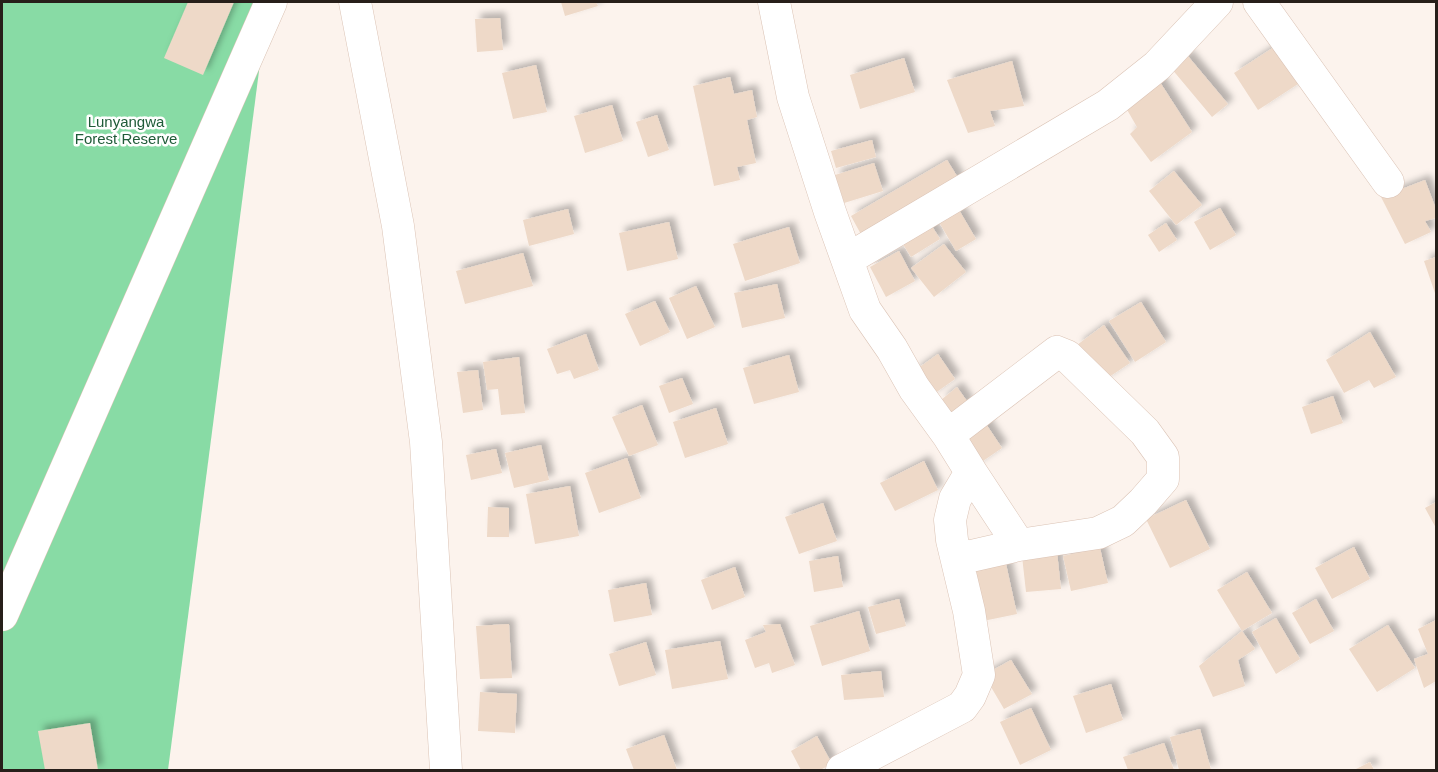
<svg xmlns="http://www.w3.org/2000/svg" width="1438" height="772" font-family="Helvetica,sans-serif">
<style>
.forest{fill:#88dba5}
.building{fill:#eed9c8;filter:url(#shadow)}
.lines{fill:none;stroke-linecap:round;stroke-linejoin:round}
.minor-casing{stroke:#dbc3b5;stroke-width:33}
.minor{stroke:#fff;stroke-width:32}
.labels{text-anchor:middle;stroke-width:5;stroke-linejoin:round;paint-order:stroke}
.park-label{font-size:15px;fill:#1f5b38;stroke:#fff}
</style>
<defs>
<filter id="shadow"><feDropShadow dx="5.5" dy="-5.5" stdDeviation="3" flood-color="#0004"/></filter>
</defs>
<rect width="100%" height="100%" fill="#fcf3ed"/>
<path class="forest" d="M2 2H268L168 770H2Z"/>
<path class="building" d="M188 2H234L203 75 164 58Z
M561 2H596L598 6 565 16Z
M500 18 503 50 477 52 475 19Z
M1274 47 1298 84 1258 110 1234 73Z
M1187 55 1228 104 1212 117 1171 68Z
M904 58 915 92 860 109 850 75Z
M1012 61 1024 106 990 111 995 126 968 133 947 80Z
M536 65 547 112 513 119 502 73Z
M1156 76 1192 132 1151 162 1130 134 1137 127 1122 101Z
M730 77 734 94 752 90 757 117 747 120 756 163 737 167 740 180 714 186 693 86Z
M612 105 623 141 585 153 574 116Z
M657 115 669 150 648 157 636 122Z
M872 140 876 157 836 168 831 151Z
M947 160 960 181 863 238 851 216Z
M874 163 883 191 844 203 835 175Z
M1174 171 1202 205 1176 225 1149 191Z
M1425 180 1436 209V218L1425 221 1431 232 1405 244 1381 197Z
M1220 208 1236 235 1210 250 1194 222Z
M568 209 574 234 529 246 523 220Z
M959 210 976 239 956 251 939 222Z
M669 222 678 259 627 271 619 233Z
M930 223 940 239 911 257 901 241Z
M1166 223 1177 240 1159 252 1148 235Z
M789 227 800 263 745 281 733 244Z
M944 244 966 272 934 297 911 268Z
M899 251 915 281 886 297 870 267Z
M523 253 533 286 465 304 456 271Z
M1436 257V296L1424 261Z
M777 284 785 318 742 328 734 293Z
M696 286 715 327 687 339 669 298Z
M655 301 670 332 640 346 625 314Z
M1141 302 1166 342 1135 362 1109 321Z
M1104 325 1130 363 1103 381 1077 345Z
M1370 332 1396 377 1374 388 1369 380 1344 393 1326 360Z
M586 334 599 370 574 379 570 370 557 374 547 349Z
M938 354 955 379 931 396 914 371Z
M789 355 799 392 754 404 743 368Z
M519 357 525 413 501 415 498 389 487 390 483 362Z
M478 370 483 410 463 413 457 372Z
M682 378 693 404 669 413 659 386Z
M957 387 969 404 953 416 941 400Z
M1333 396 1343 423 1311 434 1302 407Z
M642 405 658 445 629 456 612 417Z
M716 408 728 444 685 458 673 422Z
M984 421 1002 448 974 467 956 440Z
M541 445 549 480 514 488 505 453Z
M496 449 502 473 471 480 466 455Z
M627 458 641 498 599 513 585 473Z
M924 461 938 490 895 511 880 483Z
M570 486 579 536 535 544 526 494Z
M1186 500 1210 549 1170 568 1146 519Z
M1436 502V528L1425 508Z
M823 503 837 541 799 554 785 517Z
M488 507 509 508V537H487Z
M1354 547 1370 579 1332 599 1315 568Z
M1100 548 1108 583 1071 591 1063 556Z
M1057 552 1061 589 1026 592 1022 556Z
M838 556 843 587 814 592 809 561Z
M1006 564 1017 614 983 621 972 571Z
M735 567 745 597 712 610 701 580Z
M1247 572 1272 613 1242 631 1217 590Z
M646 583 652 615 614 622 608 590Z
M899 599 906 626 876 634 868 607Z
M1316 599 1334 631 1310 644 1292 613Z
M859 611 870 651 822 666 810 626Z
M1276 618 1300 659 1276 674 1252 632Z
M1436 620V681L1424 688 1414 659 1428 654 1418 629Z
M509 624 512 678 480 679 476 626Z
M780 624 795 665 772 673 769 663 755 668 745 640 766 632 763 625Z
M1388 625 1415 668 1377 692 1349 649Z
M1242 631 1255 649 1238 660 1245 686 1213 697 1199 666Z
M720 641 728 679 672 689 665 650Z
M646 642 656 675 619 686 609 654Z
M1011 660 1032 694 1004 709 984 675Z
M881 671 884 697 844 700 841 675Z
M1111 684 1123 720 1086 733 1073 696Z
M480 692 517 694 515 733 478 731Z
M1031 708 1051 750 1020 765 1000 722Z
M90 723 98 770H45L38 731Z
M1200 729 1211 770H1179L1170 737Z
M664 735 677 770H634L626 749Z
M817 736 832 764 820 770H801L791 751Z
M1164 743 1174 770H1128L1123 757Z
M1370 762 1374 770H1354Z"/>
<g class="lines">
<g class="minor-casing">
<path id="minor" d="M355 2 398 226 426 442 446 770
M774 2 793 97 830 212 865 310 892 349 914 388 948 435 971 472 955 499 950 520 952 540 969 611 979 675 970 696 962 707 842 770
M1259 2 1388 182
M848 259 1108 105 1157 66 1217 2
M948 435 1057 352 1067 356 1145 432 1163 457V479L1143 502 1123 521 1098 533 1019 545 971 472
M958 559 1019 545
M2 615 271 2"/>
</g>
<use href="#minor" class="minor"/>
</g>
<g class="labels">
<g class="park-label">
<text x="126" y="127">Lunyangwa<tspan x="126" dy="17">Forest Reserve</tspan></text>
</g>
</g>
<rect width="1438" height="772" fill="none" stroke="#271f1a" stroke-width="6"/>
</svg>
